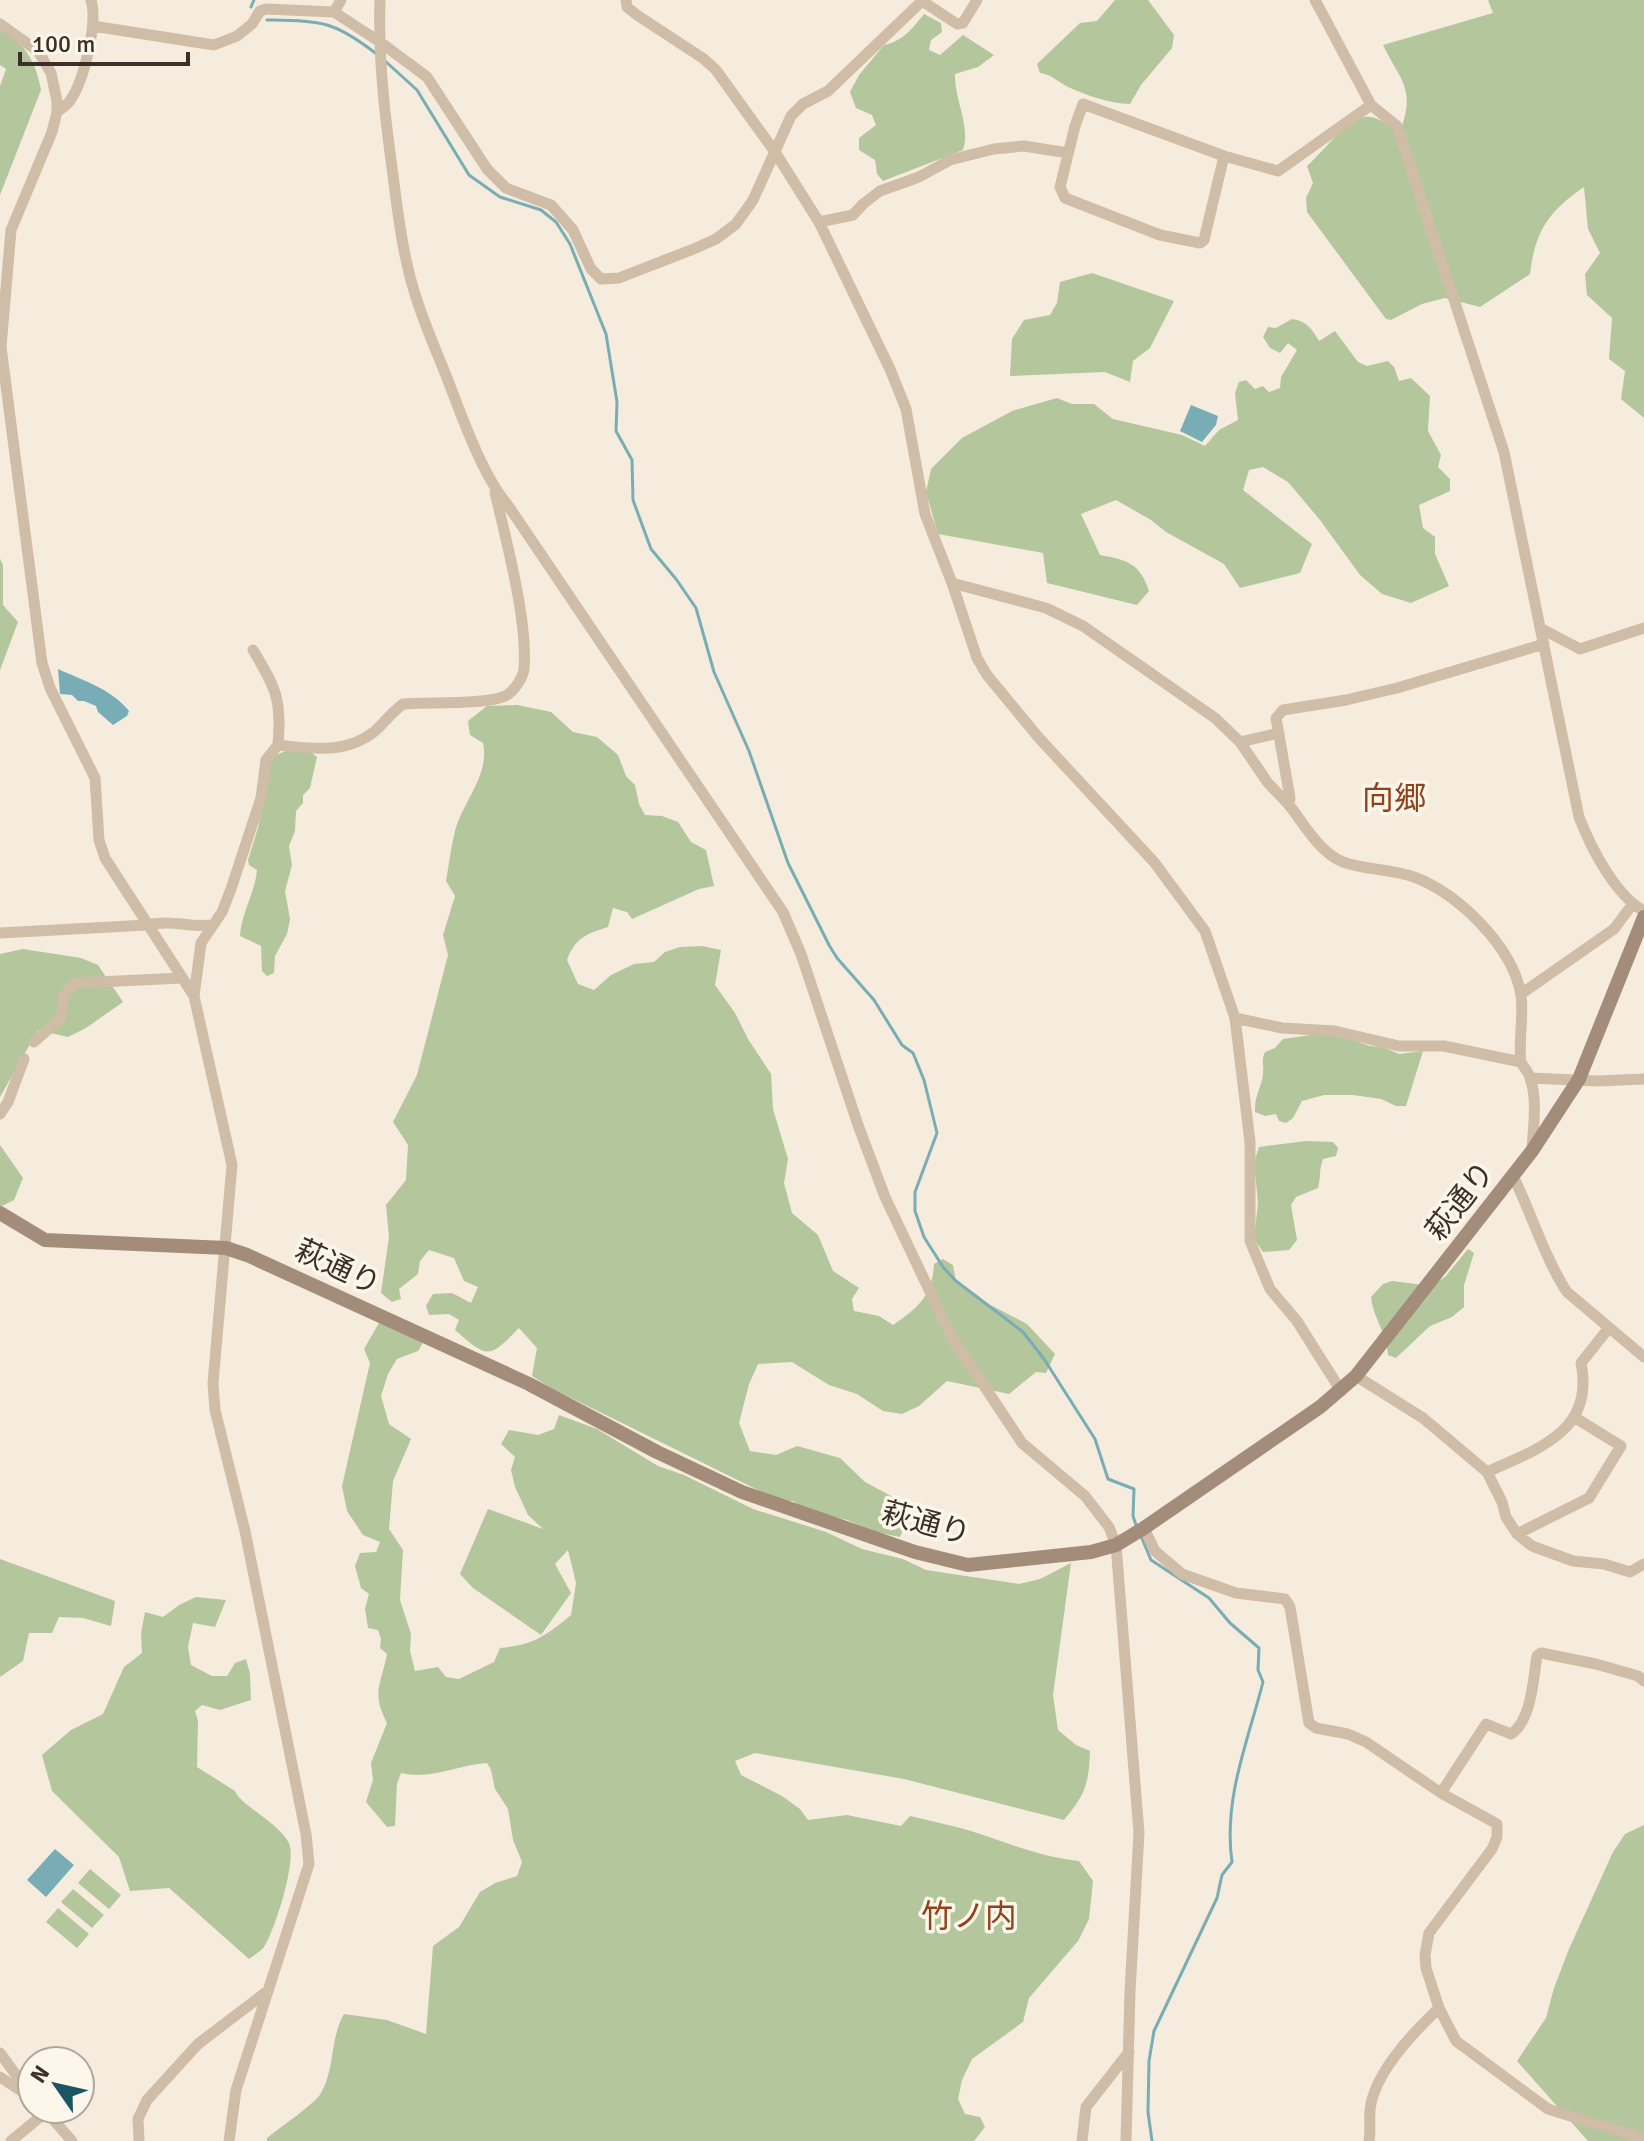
<svg xmlns="http://www.w3.org/2000/svg" width="1644" height="2141" font-family="Signika,'Noto Sans JP',sans-serif">
<style>
.green{fill:#b4c69c}
.water{fill:#79adb5}
.lines{fill:none;stroke-linecap:round;stroke-linejoin:round}
.stream{stroke:#79adb5;stroke-width:3}
.street{stroke:#cfbda8;stroke-width:11}
.secondary{stroke:#a38c79;stroke-width:14}
.labels{text-anchor:middle;stroke-width:7;stroke-linejoin:round;paint-order:stroke}
.street-label{font-size:30px;fill:#3b3029;stroke:#fcf6eb}
.neighbourhood-label{font-size:32px;fill:#924219;stroke:#fcf6eb}
</style>
<rect width="100%" height="100%" fill="#f5ecde"/>
<path class="green" d="M1115 0H1148L1174 35 1172 48 1141 85 1130 104C1111 104 1086 95 1068 87 1058 82 1051 74 1040 73L1037 64 1080 23 1097 21Z
M1488 0H1644V418L1621 399 1625 371 1609 359 1612 318 1587 295 1585 274 1600 253 1588 229 1584 187C1549 211 1535 231 1530 274L1480 307 1445 298 1422 304 1391 320 1386 319 1307 212 1306 198 1313 183 1307 166C1323 152 1345 121 1365 117 1375 115 1386 124 1394 128L1402 126C1415 87 1399 79 1383 45L1493 13Z
M924 14 941 23 942 32 931 40 929 50 940 55 963 35 994 55 978 67 955 74C954 99 971 126 963 150L883 181 877 174 875 160 859 150V138L876 125 872 115 856 108 850 92 859 75 884 45C903 41 912 29 924 14Z
M0 28C25 43 36 62 41 90L0 195V86L6 69 0 65Z
M1092 273 1174 301 1150 348 1133 361 1130 382 1105 372 1010 376 1012 339 1024 320 1050 315 1057 303 1060 282Z
M1292 319C1307 321 1312 329 1319 341L1335 331 1358 362 1367 366 1388 361 1394 367 1399 381 1411 378 1430 396 1428 431 1441 455 1438 467 1450 479V491L1419 505 1423 528 1435 537V554L1449 586 1411 603 1382 594 1360 575 1320 520 1288 482 1263 467 1249 470 1243 490 1312 544 1300 573 1240 588 1224 564 1166 532 1151 520 1116 500 1081 514 1100 555C1127 560 1140 563 1149 591L1137 605 1047 583 1043 553 938 534 926 492 931 469 962 438 1012 411 1057 398 1072 404H1094L1113 419 1182 435 1205 446 1219 430 1238 420 1235 393 1239 382 1246 380 1255 389 1263 386 1269 392 1280 388 1281 377 1297 350 1288 343 1280 353 1270 348 1263 337 1268 327 1276 328Z
M0 559 3 565V605L18 622 0 670Z
M517 705 551 712 573 732 597 737 618 755 626 776 635 785 639 804 645 815 662 816 678 822 691 842 706 850 714 886 699 889 632 919 627 912 613 908 608 927C586 934 575 938 567 960L578 984 594 990 611 975 634 964 654 962 665 952 680 947 702 946 721 950 715 985 735 1013 748 1039 771 1074 773 1109 788 1159 784 1183 792 1213 818 1235 833 1271 859 1288 852 1299 854 1311 879 1316 893 1325C919 1307 932 1296 934 1264L943 1259 953 1265 956 1282 979 1299 1027 1324 1055 1354 1046 1373 1036 1372 1009 1394 947 1381 919 1406 902 1414 883 1411 857 1394 829 1385 792 1362 758 1364 749 1384 739 1423 750 1451 776 1455 797 1446 840 1458 865 1482 893 1497 910 1513 900 1537 875 1532 847 1520 805 1510 793 1501H780L553 1389 532 1376 537 1348 519 1328C489 1358 489 1360 455 1330L459 1320 449 1314 429 1315 426 1306 433 1294 452 1293 471 1303 478 1287 464 1281 454 1258 429 1250 420 1261 418 1274 399 1289 401 1299 392 1302 381 1293 389 1237 386 1205 406 1180 408 1145 393 1122 417 1075 448 955 443 935 455 896 446 881C449 864 451 847 455 831 463 801 490 775 483 743L470 735 468 721 487 706Z
M285 751 312 753 317 757 310 788 303 795V803L296 811 295 831 289 846 292 865 285 891 290 919 287 934 275 956 274 973 267 976 262 971 261 946 240 936C241 914 255 893 257 870L249 865 248 860 258 828 271 762 275 756Z
M23 949 81 958 98 965 123 1002 86 1028 68 1037 38 1030 0 1097V954Z
M1318 1034 1340 1036 1370 1046 1383 1047 1399 1054 1423 1051 1406 1106H1396L1381 1099 1353 1095H1324L1302 1101 1293 1118 1286 1123 1279 1121 1276 1114 1265 1116 1255 1112C1254 1094 1263 1086 1263 1072 1264 1063 1261 1061 1265 1052L1275 1048 1283 1039Z
M1306 1141 1333 1142 1338 1148 1336 1156 1323 1159C1319 1169 1321 1177 1318 1188L1296 1197 1291 1205 1297 1240 1289 1250 1263 1252 1254 1239 1258 1203 1254 1162 1259 1147Z
M0 1145 23 1178 14 1200 0 1207Z
M1468 1249 1474 1253 1464 1285V1307L1452 1317 1430 1326 1396 1358 1388 1355C1387 1333 1373 1318 1371 1297L1383 1284 1392 1281 1432 1286 1445 1277Z
M379 1323 424 1341 418 1351 397 1359 388 1374 381 1396 389 1424 411 1439 393 1481 389 1529 403 1550 400 1600 411 1634 410 1651 415 1671 438 1667 446 1677 459 1679 494 1662 500 1648C533 1645 546 1636 571 1615L576 1583 568 1550 555 1564 571 1593 541 1635 473 1588 460 1574 488 1509 543 1529 528 1515 515 1487 511 1470 515 1457 501 1444 509 1430 538 1435 554 1429 559 1415 597 1429 658 1466 684 1475 753 1509 826 1532 862 1549 903 1559 926 1570 1019 1584 1040 1579 1071 1563 1053 1695 1058 1730 1076 1745 1090 1751C1089 1784 1085 1795 1064 1820L904 1779 755 1753 735 1761 741 1775 782 1796 800 1809 808 1820 847 1815 901 1826 910 1816C930 1821 951 1825 971 1831 1008 1843 1040 1857 1079 1861L1093 1881 1089 1919 1078 1941 1029 1998 1023 2022 972 2059 962 2080 958 2099 965 2114 980 2117 985 2127 974 2141H267V2138C279 2128 315 2104 321 2093 335 2069 330 2038 344 2014L387 2020 426 2034 433 1946 459 1927 480 1892 495 1883 517 1876 522 1862 513 1840 508 1809 495 1789 491 1770 487 1763C457 1765 432 1780 401 1773L397 1784 395 1826 387 1827 366 1802 373 1780 371 1763 387 1723C371 1692 381 1685 387 1654L380 1648 381 1639 378 1630 368 1628 365 1609 369 1594 361 1588 355 1566 360 1553 376 1552 380 1542 363 1535 347 1511 342 1486 370 1363 364 1349Z
M0 1559 115 1601 111 1626 83 1618 59 1617 52 1633H29L23 1661 0 1677Z
M196 1597 226 1600 215 1627 193 1623 188 1647 191 1665 212 1676H227L235 1663 246 1659 250 1674 251 1700 220 1710 202 1705 195 1711 198 1721 197 1767 235 1791C240 1805 278 1822 289 1843 297 1861 275 1930 264 1947 261 1951 254 1955 249 1959L169 1888 130 1891 119 1857 52 1791 42 1755 71 1730 103 1714 124 1667 142 1653 141 1633 145 1612 163 1617 179 1605Z
M1644 1825V2141H1588L1517 2061 1546 2018 1554 1988 1569 1949 1613 1852 1625 1834Z
M90 1869 121 1895 109 1909 78 1883Z
M73 1889 104 1915 92 1928 61 1902Z
M58 1908 89 1934 77 1948 46 1922Z"/>
<path class="water" d="M1191 405 1218 416 1216 425 1202 442 1180 431Z
M58 669C84 681 110 688 129 711L127 716 113 725 98 712 96 706 84 701H78L72 695 60 694Z
M55 1849 74 1865 46 1897 27 1880Z"/>
<g class="lines">
<path class="stream" d="M251 7 254 0
M267 20C322 21 333 20 378 55
M384 60 417 90 469 175 500 197 541 210 556 222 570 244 606 334 617 402 616 431 632 460 633 500 651 549 676 579 696 608 714 672 749 751 788 863 829 945 837 958 874 1000 902 1045 913 1053 924 1080 937 1133 915 1192V1211L924 1237 943 1267 956 1281 1023 1332 1044 1359 1095 1439 1108 1479 1134 1489 1133 1516 1136 1525
M1141 1536 1151 1560 1209 1598 1230 1623 1259 1648 1258 1670 1263 1682C1248 1741 1223 1799 1232 1862L1222 1875 1217 1898 1154 2031 1149 2061 1148 2112 1152 2141"/>
<path class="street" d="M380 0C378 59 385 117 393 175 398 215 403 256 415 294 425 327 440 359 452 391 465 425 484 477 507 504L783 912 801 954 858 1125 885 1197 951 1336 1022 1443 1085 1496 1109 1527 1116 1545 1139 1833 1130 1991 1126 2141
M626 0 627 7 637 15 704 59 716 70 775 152 819 222 890 369 906 409 925 514 952 583 977 658 987 675 1039 738 1154 862 1205 931 1235 1018 1250 1142V1241L1270 1289 1297 1321 1341 1391
M1315 0 1371 105 1397 126 1504 452 1579 817C1591 848 1615 895 1644 911
M922 1 957 24 963 23 977 0
M334 12 341 0
M0 24 38 51 51 73 57 101V112L52 132 11 230 1 347 42 663 50 688 95 778 99 840 105 858 194 996 232 1165 213 1383 215 1410 245 1531 306 1834 309 1864 236 2090 229 2141
M93 26 214 45 237 36 252 24 260 11 266 9 334 12 380 42 427 77 487 169 506 188 551 205 573 230 591 269 601 279 619 278 696 248 716 239 736 224 753 200 791 116 803 104 828 91 923 0
M57 112C62 108 68 105 71 99 84 80 98 22 91 0
M1224 156 1204 240 1200 243 1160 235 1065 198 1060 187 1075 126 1083 104 1224 156 1278 171 1371 105
M819 222 853 215 863 204 880 191 919 177 950 160 994 149 1024 146 1068 153
M952 583 1046 608 1083 626 1215 718 1240 742 1268 783 1289 805
M1542 629 1580 649 1644 628
M253 650C276 688 282 700 278 745
M1240 742 1279 733
M0 933 147 925C175 919 187 928 212 925
M1521 994 1614 929 1632 905
M194 996 201 943 222 912 231 889 261 798 266 760 278 745C312 749 347 754 375 731 385 722 392 712 403 704 426 702 491 705 507 695 515 690 523 677 524 669 528 620 506 541 495 492
M1235 1018 1282 1028 1335 1031 1399 1046H1444L1521 1062
M34 1042 61 1018 64 995 76 983 182 978
M1530 1078 1598 1081 1644 1079
M0 1114 8 1102 24 1059
M1532 1150C1533 1127 1538 1100 1530 1078 1529 1072 1523 1067 1521 1062 1518 1046 1524 1014 1521 995 1513 947 1459 894 1414 877 1391 869 1365 870 1343 862 1319 852 1304 824 1289 805L1290 798 1276 718 1283 710 1346 700 1397 688 1544 644
M1513 1176C1531 1212 1545 1259 1567 1292L1644 1357
M1356 1376 1423 1418 1487 1472 1502 1502 1506 1517 1517 1534 1532 1546 1573 1561 1604 1564 1630 1572 1644 1564
M1487 1472C1538 1449 1595 1431 1581 1363L1608 1329
M1144 1528 1155 1551 1182 1574 1236 1593 1285 1599 1290 1607 1309 1723 1316 1728 1348 1734 1366 1742 1441 1793 1497 1824V1837L1492 1849 1429 1933 1425 1955 1426 1968 1439 2008 1456 2041 1548 2109 1644 2139
M1517 1534 1589 1498 1621 1446 1574 1417
M1441 1793 1486 1724 1511 1734C1532 1720 1533 1679 1537 1656L1541 1653 1596 1664 1638 1676 1644 1681
M0 2053 32 2097
M0 2077 26 2094
M44 2109 72 2141
M11 2141 46 2112
M139 2141 138 2119 147 2100 198 2044 265 1993
M1082 2141 1086 2107 1129 2052
M1369 2141C1371 2130 1369 2120 1370 2110 1374 2073 1413 2033 1439 2008"/>
<path class="secondary" d="M0 1213 45 1240 226 1248 247 1255 529 1384 657 1452 742 1492 915 1552 968 1565 1091 1552 1116 1545 1144 1528 1320 1407 1356 1376 1532 1151 1579 1079 1644 917"/>
</g>
<g class="labels">
<g class="street-label">
<text transform="translate(1460 1201) rotate(-52)" y="10">萩通り</text>
<text transform="translate(338 1267) rotate(25)" y="10">萩通り</text>
<text transform="translate(926 1523) rotate(15)" y="10">萩通り</text>
</g>
<g class="neighbourhood-label">
<text x="1394" y="809">向郷</text>
<text x="969" y="1927">竹ノ内</text>
</g>
</g>
<g transform="translate(56 2085) rotate(304)"><circle r="38" fill="#fcf6eb" stroke="#afa79d" stroke-width="2"/>
<path d="M0-6L14 30L0 20L-14 30Z" fill="#1a5561"/>
<text y="-12" font-size="22" font-weight="bold" text-anchor="middle" fill="#3b3029">N</text>
</g>
<path d="M20 52v12h168v-12" fill="none" stroke="#3b3029" stroke-width="4"/>
<text x="32" y="52" font-size="24" fill="#3b3029" stroke="#fcf6eb" stroke-width="6" paint-order="stroke">100 m</text>
</svg>
